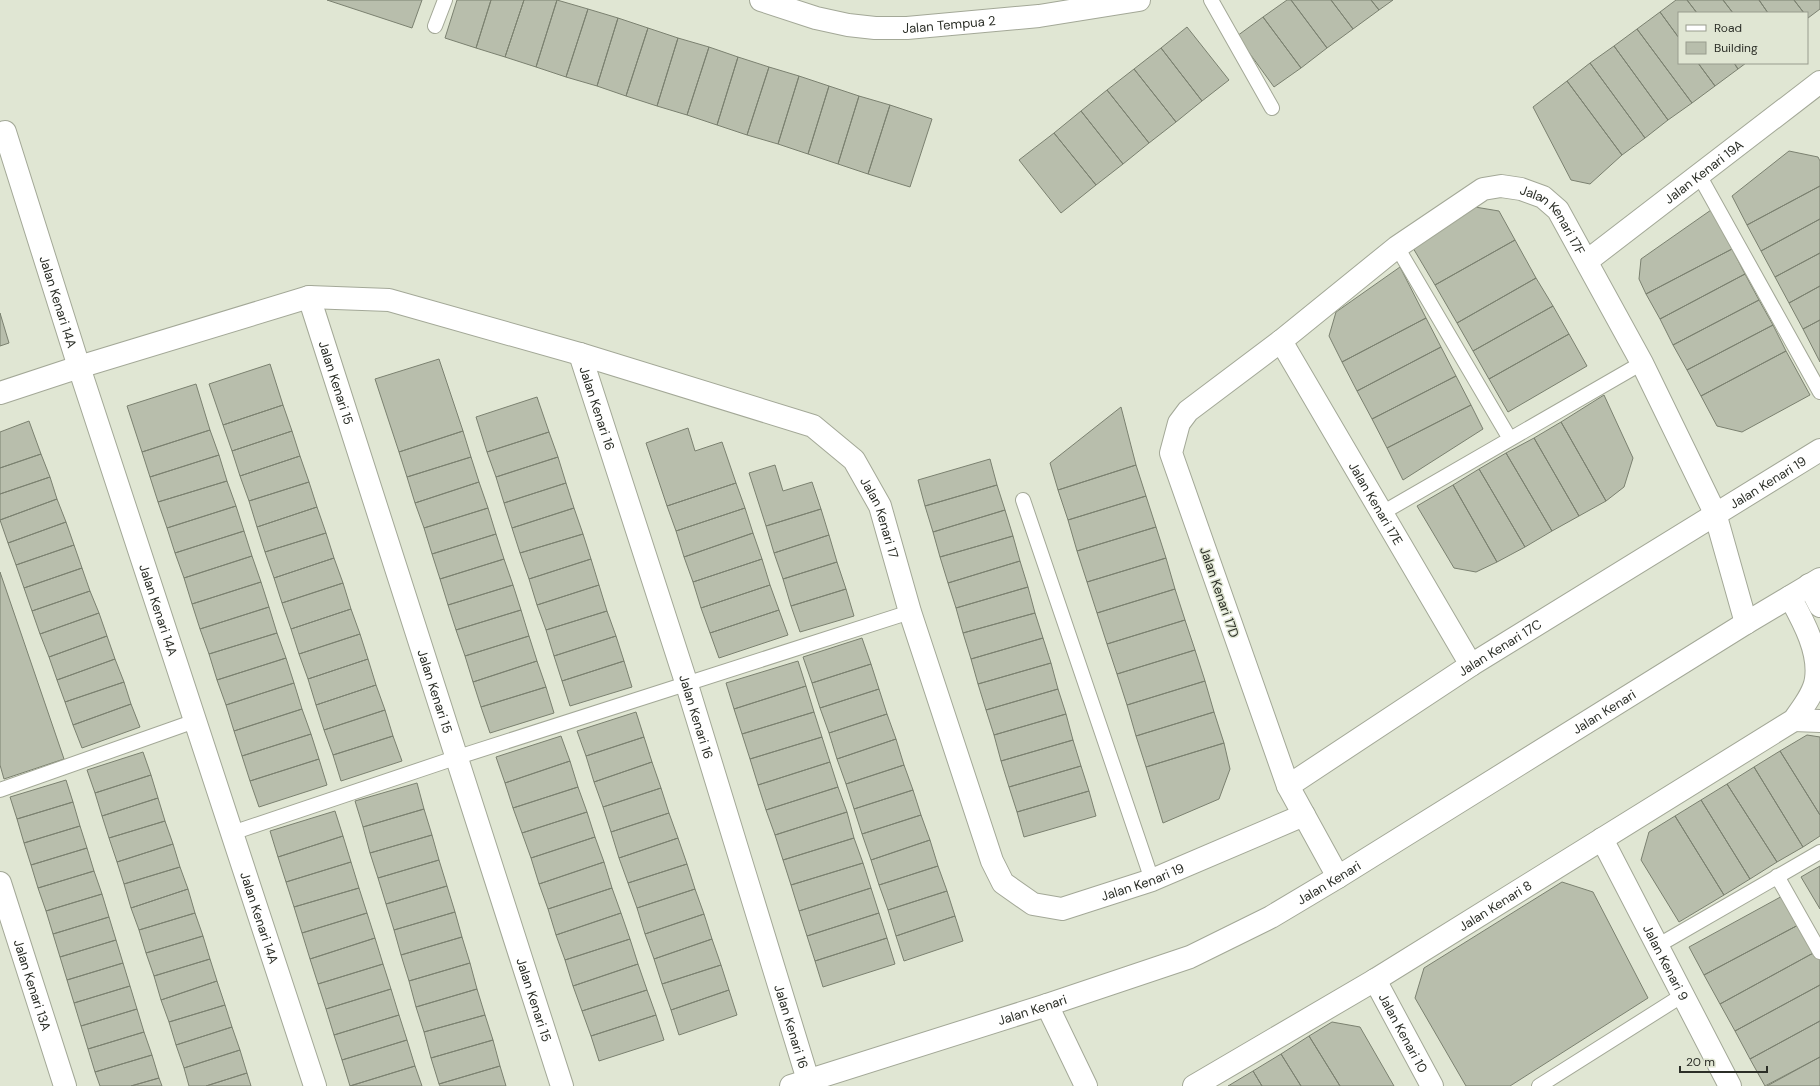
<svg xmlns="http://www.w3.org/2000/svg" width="1820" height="1086" font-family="'DM Sans',sans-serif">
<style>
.building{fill:#b8beac;stroke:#7b8170}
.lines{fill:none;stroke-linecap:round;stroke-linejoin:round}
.lane-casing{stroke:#a3a897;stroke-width:16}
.street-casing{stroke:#a3a897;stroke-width:24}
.secondary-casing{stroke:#a3a897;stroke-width:24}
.lane{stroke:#fff;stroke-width:14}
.street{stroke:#fff;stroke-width:22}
.secondary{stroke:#fff;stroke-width:22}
.labels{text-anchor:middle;stroke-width:3;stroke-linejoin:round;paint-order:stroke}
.street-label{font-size:13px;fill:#2b2e27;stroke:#e0e6d3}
</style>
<rect width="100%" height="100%" fill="#e0e6d3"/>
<path class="building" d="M327 0H422L412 28Z
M457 0H491L476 48 445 38Z
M491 0H524L505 57 476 48Z
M524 0H557L536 67 505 57Z
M557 0 588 9 566 77 536 67Z
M1287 0H1291L1327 48 1301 68 1263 17Z
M1291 0H1331L1353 29 1327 48Z
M1331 0H1371L1379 10 1353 29Z
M1371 0H1393L1379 10Z
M1676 0H1687L1697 13H1679V38L1660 12Z
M1687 0H1723L1733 13H1697Z
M1723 0H1759L1768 13H1733Z
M1759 0H1794L1804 13H1768Z
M1794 0H1820V9L1808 18 1807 13H1804Z
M588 9 618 18 597 86 566 77Z
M1660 12 1679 38V63H1698L1715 86 1692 103 1637 29Z
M1263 17 1301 68 1274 87 1237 36Z
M618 18 648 28 626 96 597 86Z
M1187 27 1229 80 1202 101 1161 48Z
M648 28 678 38 657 106 626 96Z
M1637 29 1692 103 1668 120 1614 46Z
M678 38 709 47 687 115 657 106Z
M1614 46 1668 120 1645 138 1590 63Z
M709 47 738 57 717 125 687 115Z
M1161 48 1202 101 1176 122 1134 69Z
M738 57 769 67 747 135 717 125Z
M1590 63 1645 138 1622 155 1567 81Z
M1698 63H1734L1738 69 1715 86Z
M1734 63H1746L1738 69Z
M769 67 799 76 778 144 747 135Z
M1134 69 1176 122 1149 143 1107 90Z
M799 76 829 86 808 154 778 144Z
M1567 81 1622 155 1590 184 1571 180 1533 107Z
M829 86 859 96 838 164 808 154Z
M1107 90 1149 143 1123 164 1081 111Z
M859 96 890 105 868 174 838 164Z
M890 105 932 119 910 187 868 174Z
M1081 111 1123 164 1096 185 1054 133Z
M1054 133 1096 185 1061 213 1019 160Z
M1789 151 1818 157 1820 161V186L1747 225 1732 196Z
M1820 186V219L1761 251 1747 225Z
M1469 206 1499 211 1515 240 1435 285 1413 248Z
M1711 210 1732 249 1646 294 1639 279 1641 259Z
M1820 219V253L1775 277 1761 251Z
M1515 240 1536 278 1457 323 1435 285Z
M1732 249 1745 274 1660 319 1646 294Z
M1820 253V286L1789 303 1775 277Z
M1400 267 1426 318 1342 362 1329 336 1336 312Z
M1745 274 1759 300 1673 345 1660 319Z
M1536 278 1553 306 1473 351 1457 323Z
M1820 286V320L1803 329 1789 303Z
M1759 300 1773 325 1687 370 1673 345Z
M1553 306 1569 334 1489 379 1473 351Z
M0 313 9 343 0 346Z
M1426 318 1441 347 1357 391 1342 362Z
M1820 320V362L1803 329Z
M1773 325 1786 351 1701 396 1687 370Z
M1569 334 1587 366 1508 412 1489 379Z
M1441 347 1456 376 1372 419 1357 391Z
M1786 351 1810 395 1742 432 1717 426 1701 396Z
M439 359 463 431 399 452 375 379Z
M270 364 283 405 223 425 209 384Z
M1456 376 1471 405 1387 448 1372 419Z
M196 384 210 430 142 452 127 406Z
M1604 395 1633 458 1624 487 1606 501 1561 422Z
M537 397 549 432 487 452 476 417Z
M283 405 292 431 232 451 223 425Z
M1471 405 1483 429 1403 480 1387 448Z
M1121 407 1136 465 1058 490 1050 463Z
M29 421 41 454 0 468V432Z
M1561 422 1606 501 1579 516 1534 438Z
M688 428 695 451 722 442 736 483 667 506 646 443Z
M210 430 219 455 150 477 142 452Z
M292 431 300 456 240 476 232 451Z
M463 431 471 457 407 477 399 452Z
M549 432 558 457 496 477 487 452Z
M1534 438 1579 516 1552 531 1506 453Z
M1506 453 1552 531 1525 547 1479 469Z
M41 454 50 477 0 494V468Z
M219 455 227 481 158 502 150 477Z
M300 456 309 482 249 501 240 476Z
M471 457 479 482 415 503 407 477Z
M558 457 566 483 504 503 496 477Z
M990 459 997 485 925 506 918 480Z
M775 465 783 491 812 482 821 509 766 526 749 473Z
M1136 465 1146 496 1068 520 1058 490Z
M1479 469 1525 547 1497 562 1453 485Z
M50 477 57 499 0 520V494Z
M227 481 236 506 167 528 158 502Z
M309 482 317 507 257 527 249 501Z
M479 482 488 508 424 528 415 503Z
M566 483 574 508 512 528 504 503Z
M736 483 745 508 676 531 667 506Z
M997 485 1005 510 933 532 925 506Z
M1453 485 1497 562 1476 572 1454 568 1417 506Z
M1146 496 1156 527 1077 551 1068 520Z
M57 499 66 522 8 543 0 520Z
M236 506 244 531 175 553 167 528Z
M317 507 326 533 265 552 257 527Z
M488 508 496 534 432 554 424 528Z
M574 508 583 534 520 553 512 528Z
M745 508 753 533 684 557 676 531Z
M821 509 829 535 774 553 766 526Z
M1005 510 1013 536 940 557 933 532Z
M66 522 74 545 16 565 8 543Z
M1156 527 1166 558 1087 582 1077 551Z
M244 531 252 556 184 578 175 553Z
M326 533 334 558 274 578 265 552Z
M753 533 762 559 693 582 684 557Z
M496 534 504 559 440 579 432 554Z
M583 534 591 559 529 579 520 553Z
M829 535 837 562 783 579 774 553Z
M1013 536 1020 561 948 583 940 557Z
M74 545 82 568 24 588 16 565Z
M252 556 261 582 192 604 184 578Z
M334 558 343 583 282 603 274 578Z
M1166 558 1175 589 1097 613 1087 582Z
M504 559 513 585 448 605 440 579Z
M591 559 599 585 537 605 529 579Z
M762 559 770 585 701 608 693 582Z
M1020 561 1028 587 956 608 948 583Z
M837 562 846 589 791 606 783 579Z
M82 568 90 591 32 611 24 588Z
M0 572 64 759 4 779 0 765Z
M261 582 269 607 200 629 192 604Z
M343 583 351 609 291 629 282 603Z
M513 585 521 610 456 630 448 605Z
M599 585 607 611 546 630 537 605Z
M770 585 779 610 710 633 701 608Z
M1028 587 1035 613 963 633 956 608Z
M846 589 854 616 800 632 791 606Z
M1175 589 1185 620 1107 644 1097 613Z
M90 591 99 613 40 634 32 611Z
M269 607 277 633 209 654 200 629Z
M351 609 360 634 299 654 291 629Z
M521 610 529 636 465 656 456 630Z
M779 610 788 635 719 658 710 633Z
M607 611 616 636 554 656 546 630Z
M99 613 107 636 49 657 40 634Z
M1035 613 1043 638 971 659 963 633Z
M1185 620 1195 650 1117 674 1107 644Z
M277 633 286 658 217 680 209 654Z
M360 634 368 659 308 679 299 654Z
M107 636 115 659 57 680 49 657Z
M529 636 537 661 473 682 465 656Z
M616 636 624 661 562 681 554 656Z
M862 638 871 664 812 683 803 657Z
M1043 638 1051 663 978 684 971 659Z
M1195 650 1205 681 1127 705 1117 674Z
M286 658 294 683 226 705 217 680Z
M115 659 124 682 65 702 57 680Z
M368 659 376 685 316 705 308 679Z
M537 661 546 687 481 707 473 682Z
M624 661 632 687 570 706 562 681Z
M798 661 806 686 734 709 726 683Z
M1051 663 1058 689 986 710 978 684Z
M871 664 879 689 820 708 812 683Z
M1205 681 1214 712 1136 736 1127 705Z
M124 682 131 704 73 725 65 702Z
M294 683 302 709 234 731 226 705Z
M376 685 385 710 324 730 316 705Z
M806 686 814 712 742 734 734 709Z
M546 687 554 713 490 733 481 707Z
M879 689 887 714 829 733 820 708Z
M1058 689 1066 714 994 735 986 710Z
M131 704 140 727 82 748 73 725Z
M302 709 311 734 242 756 234 731Z
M385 710 393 736 333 755 324 730Z
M636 712 644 737 586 756 577 731Z
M814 712 822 737 750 759 742 734Z
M1214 712 1224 743 1146 767 1136 736Z
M887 714 896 739 837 759 829 733Z
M1066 714 1073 740 1001 761 994 735Z
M311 734 319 759 250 781 242 756Z
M1807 735 1820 737V815L1780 751Z
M393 736 402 761 341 781 333 755Z
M561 736 570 761 505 783 496 757Z
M644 737 652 762 594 782 586 756Z
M822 737 830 762 758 785 750 759Z
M896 739 904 765 846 784 837 759Z
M1073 740 1081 766 1009 787 1001 761Z
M1224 743 1230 769 1219 799 1163 823 1146 767Z
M1780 751 1820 815V836L1803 847 1754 767Z
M143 752 151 775 95 793 87 770Z
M319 759 327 785 259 807 250 781Z
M570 761 578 787 513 808 505 783Z
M652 762 661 788 603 807 594 782Z
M830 762 838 787 766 810 758 785Z
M904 765 913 790 854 809 846 784Z
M1081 766 1089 791 1017 812 1009 787Z
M1754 767 1803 847 1777 862 1727 784Z
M151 775 158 798 102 816 95 793Z
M66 780 73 802 17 819 10 797Z
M417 783 424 809 363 827 355 801Z
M1727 784 1777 862 1750 879 1701 800Z
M578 787 587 812 522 833 513 808Z
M838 787 847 812 775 835 766 810Z
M661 788 669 813 611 832 603 807Z
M913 790 921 815 862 834 854 809Z
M1089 791 1096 816 1024 837 1017 812Z
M158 798 165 821 109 838 102 816Z
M1701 800 1750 879 1724 895 1675 816Z
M73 802 80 826 24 843 17 819Z
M424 809 432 835 370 853 363 827Z
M335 811 343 836 278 857 270 831Z
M587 812 595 837 531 858 522 833Z
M847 812 854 838 783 860 775 835Z
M669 813 678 838 619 858 611 832Z
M921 815 930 840 871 860 862 834Z
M1675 816 1724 895 1679 922 1641 860 1649 832Z
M165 821 173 844 117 862 109 838Z
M80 826 87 848 31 865 24 843Z
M432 835 439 860 378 878 370 853Z
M343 836 351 862 286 882 278 857Z
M595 837 604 862 539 884 531 858Z
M678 838 687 864 628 883 619 858Z
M854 838 863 863 791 885 783 860Z
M930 840 938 866 879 885 871 860Z
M173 844 180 867 124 884 117 862Z
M87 848 94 871 38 888 31 865Z
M439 860 447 886 386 904 378 878Z
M351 862 359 888 294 907 286 882Z
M604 862 612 888 548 909 539 884Z
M863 863 871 888 799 911 791 885Z
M687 864 695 889 637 908 628 883Z
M938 866 947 891 888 910 879 885Z
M1820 866V909L1801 877Z
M180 867 188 889 131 908 124 884Z
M94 871 102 894 46 911 38 888Z
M1562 882 1593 892 1648 998 1510 1086H1466L1415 998 1424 968Z
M447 886 455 912 394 930 386 904Z
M359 888 367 913 302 933 294 907Z
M612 888 621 913 556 935 548 909Z
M871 888 879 913 807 936 799 911Z
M188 889 195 913 139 930 131 908Z
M695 889 704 914 645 934 637 908Z
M947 891 955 916 896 936 888 910Z
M102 894 109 917 53 934 46 911Z
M1786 894 1802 923 1704 975 1689 947Z
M455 912 462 937 401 955 394 930Z
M195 913 203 936 146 953 139 930Z
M367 913 375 938 310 959 302 933Z
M621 913 630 939 565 960 556 935Z
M879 913 887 938 815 961 807 936Z
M704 914 712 939 654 959 645 934Z
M955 916 963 941 904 961 896 936Z
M109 917 116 940 60 957 53 934Z
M1802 923 1817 951 1720 1004 1704 975Z
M203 936 210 959 154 976 146 953Z
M462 937 470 963 409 981 401 955Z
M375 938 383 964 318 984 310 959Z
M887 938 895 964 823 987 815 961Z
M630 939 638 964 573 986 565 960Z
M712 939 721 965 662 984 654 959Z
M116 940 123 963 67 980 60 957Z
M1817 951 1820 955V985L1735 1031 1720 1004Z
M210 959 217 981 161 1000 154 976Z
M123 963 130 986 74 1003 67 980Z
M470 963 477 989 416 1007 409 981Z
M383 964 391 989 326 1009 318 984Z
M638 964 647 990 582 1011 573 986Z
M721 965 729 990 671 1010 662 984Z
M217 981 225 1005 169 1022 161 1000Z
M1820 985V1021L1750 1059 1735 1031Z
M130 986 137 1009 81 1026 74 1003Z
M391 989 399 1015 334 1035 326 1009Z
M477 989 485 1015 424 1032 416 1007Z
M647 990 656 1015 591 1036 582 1011Z
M729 990 737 1015 679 1035 671 1010Z
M225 1005 232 1027 176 1045 169 1022Z
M137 1009 144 1032 88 1049 81 1026Z
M399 1015 407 1040 342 1060 334 1035Z
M485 1015 493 1040 431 1058 424 1032Z
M656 1015 664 1040 599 1061 591 1036Z
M1820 1021V1057L1765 1086 1750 1059Z
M1332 1022 1360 1027 1394 1086H1340L1309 1036Z
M232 1027 240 1050 184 1068 176 1045Z
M144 1032 152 1055 95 1072 88 1049Z
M1309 1036 1340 1086H1301L1281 1054Z
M407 1040 415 1066 350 1086 342 1060Z
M493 1040 500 1066 439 1084 431 1058Z
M240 1050 247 1073 206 1086H189L184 1068Z
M1281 1054 1301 1086H1262L1253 1071Z
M152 1055 159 1078 131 1086H100L95 1072Z
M1820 1057V1086H1767Z
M415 1066 422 1086H350Z
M500 1066 506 1086H440L439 1084Z
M1253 1071 1262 1086H1228Z
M247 1073 251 1086H206Z
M159 1078 162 1086H131Z"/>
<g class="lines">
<g class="lane-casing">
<path id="lane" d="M1211 0 1272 108
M435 26 445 0
M1699 175 1820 392
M1397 247 1510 439
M1023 500 1152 880
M1382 513 1642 363
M0 790 195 721
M232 833 455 758 910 612
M1777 876 1820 952
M1657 946 1820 852
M1539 1086 1683 995"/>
</g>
<g class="street-casing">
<g id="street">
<path id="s1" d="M761 0 816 18 848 25 875 28H907L1039 16 1139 0"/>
<path id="s2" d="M5 132 79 367 315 1086"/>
<path id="s3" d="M1587 261 1820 82"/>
<path id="s4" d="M309 297 562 1086"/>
<path id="s5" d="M1281 341 1471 665"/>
<path id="s6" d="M580 354 687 685 808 1080"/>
<path id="s7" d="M0 393 79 367 309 297 389 300 580 354 813 426 854 460 880 506 910 612 992 861 1003 883 1033 904 1062 909 1152 880 1304 815"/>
<path d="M1809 585 1820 606"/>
<path d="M1794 720 1820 721"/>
<path id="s8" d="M1288 786 1471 665 1820 450"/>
<path id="s9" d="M1602 839 1730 1086"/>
<path id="s10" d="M1338 877 1288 786 1171 453 1179 423 1188 411 1281 341 1397 247 1483 189 1501 186 1521 189 1543 197 1558 210 1642 363 1715 513 1746 623"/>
<path id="s11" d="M0 883 65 1086"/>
<path id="s12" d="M1375 980 1432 1086"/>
<path d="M1047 1005 1086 1086"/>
<path id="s13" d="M1194 1086 1375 980 1794 720C1802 708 1814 694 1816 679 1820 651 1803 621 1790 597"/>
</g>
</g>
<g class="secondary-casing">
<g id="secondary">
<path id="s14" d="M791 1086 1047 1005 1190 957 1271 917 1338 877 1746 623 1820 579"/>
</g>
</g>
<use href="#lane" class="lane"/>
<use href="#street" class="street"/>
<use href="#secondary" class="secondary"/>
</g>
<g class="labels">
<g class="street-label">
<text dy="5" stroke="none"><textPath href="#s1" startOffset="192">Jalan Tempua 2</textPath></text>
<text dy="5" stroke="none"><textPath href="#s3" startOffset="147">Jalan Kenari 19A</textPath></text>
<text dy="5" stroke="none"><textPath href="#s10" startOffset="957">Jalan Kenari 17F</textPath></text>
<text dy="5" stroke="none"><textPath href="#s2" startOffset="178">Jalan Kenari 14A</textPath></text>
<text dy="5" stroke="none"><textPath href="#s4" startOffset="90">Jalan Kenari 15</textPath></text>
<text dy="5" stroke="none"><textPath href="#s6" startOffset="57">Jalan Kenari 16</textPath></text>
<text dy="5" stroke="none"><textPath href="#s8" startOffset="568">Jalan Kenari 19</textPath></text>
<text dy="5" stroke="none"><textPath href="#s5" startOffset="188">Jalan Kenari 17E</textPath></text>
<text dy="5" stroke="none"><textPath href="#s7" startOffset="963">Jalan Kenari 17</textPath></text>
<text transform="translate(1220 592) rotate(71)" y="5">Jalan Kenari 17D</text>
<text dy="5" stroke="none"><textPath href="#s2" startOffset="502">Jalan Kenari 14A</textPath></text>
<text dy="5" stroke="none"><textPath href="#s8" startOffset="253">Jalan Kenari 17C</textPath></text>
<text dy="5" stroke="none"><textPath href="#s4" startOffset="414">Jalan Kenari 15</textPath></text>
<text dy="5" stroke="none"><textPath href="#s14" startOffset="901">Jalan Kenari</textPath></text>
<text dy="5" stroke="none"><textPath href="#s6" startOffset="381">Jalan Kenari 16</textPath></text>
<text dy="5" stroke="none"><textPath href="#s7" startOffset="1500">Jalan Kenari 19</textPath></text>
<text dy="5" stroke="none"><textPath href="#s14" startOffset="577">Jalan Kenari</textPath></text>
<text dy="5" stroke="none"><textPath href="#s13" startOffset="351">Jalan Kenari 8</textPath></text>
<text dy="5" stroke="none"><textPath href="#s2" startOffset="826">Jalan Kenari 14A</textPath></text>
<text dy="5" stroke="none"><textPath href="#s9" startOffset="139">Jalan Kenari 9</textPath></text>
<text dy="5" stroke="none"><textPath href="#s11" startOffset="107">Jalan Kenari 13A</textPath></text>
<text dy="5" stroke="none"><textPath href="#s4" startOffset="738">Jalan Kenari 15</textPath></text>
<text dy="5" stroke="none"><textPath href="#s14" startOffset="253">Jalan Kenari</textPath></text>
<text dy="5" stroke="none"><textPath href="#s6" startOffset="705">Jalan Kenari 16</textPath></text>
<text dy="5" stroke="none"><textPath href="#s12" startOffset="60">Jalan Kenari 10</textPath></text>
</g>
</g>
<rect x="1678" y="12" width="130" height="52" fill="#e0e6d3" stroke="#989c8e"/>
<rect x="1686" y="25" width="20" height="6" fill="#ffffff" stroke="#989c8e"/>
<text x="1714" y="32" font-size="12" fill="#2b2e27">Road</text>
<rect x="1686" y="42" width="20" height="12" fill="#b8beac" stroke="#989c8e"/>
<text x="1714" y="52" font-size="12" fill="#2b2e27">Building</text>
<path d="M1680 1066v6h87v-6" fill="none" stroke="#2b2e27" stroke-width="2"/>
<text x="1686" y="1066" font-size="12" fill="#2b2e27" stroke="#e0e6d3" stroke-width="3" paint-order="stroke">20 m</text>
</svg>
